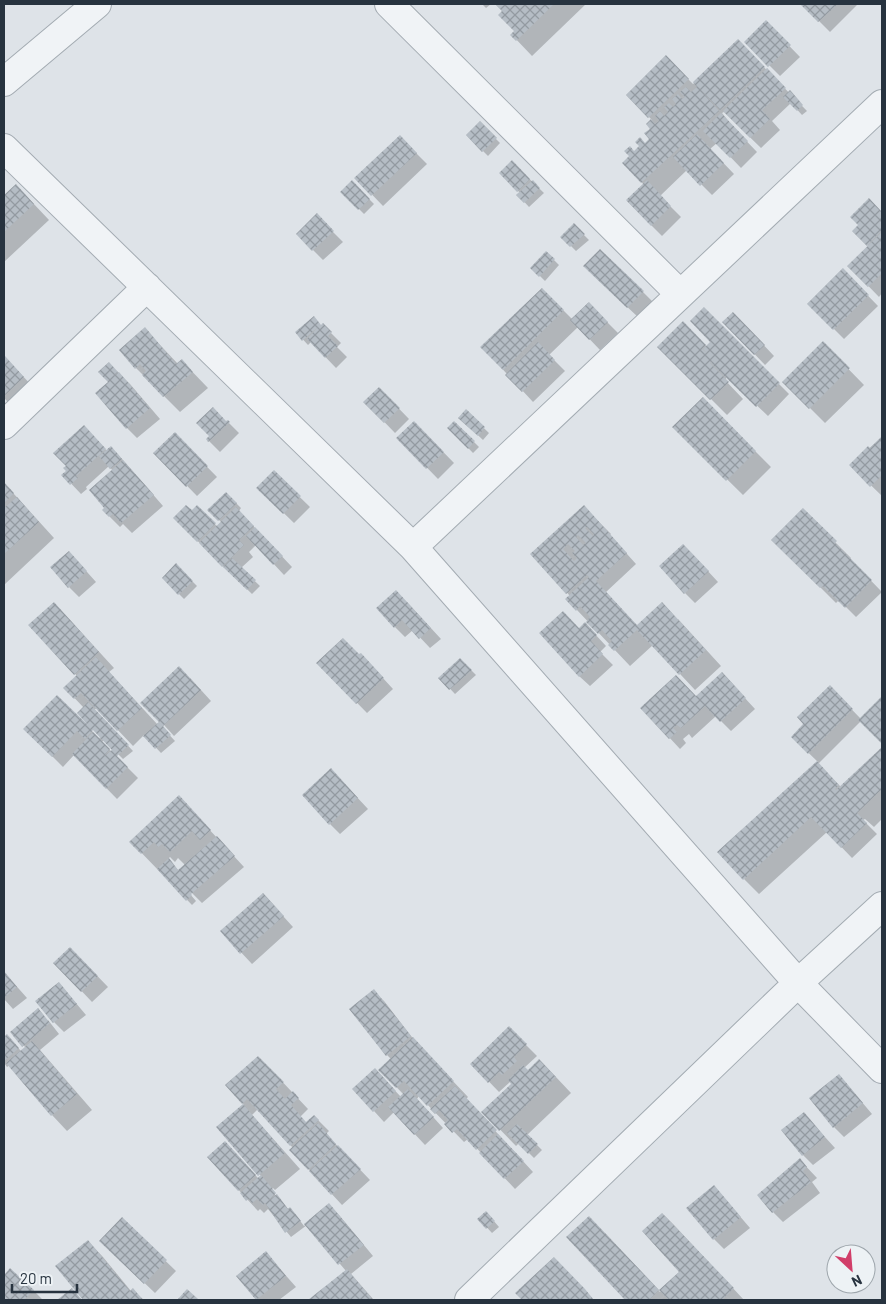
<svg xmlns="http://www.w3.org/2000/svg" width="886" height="1304" font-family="Barlow,sans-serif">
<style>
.shadow{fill:#0003;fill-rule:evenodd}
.building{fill:url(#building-cross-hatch);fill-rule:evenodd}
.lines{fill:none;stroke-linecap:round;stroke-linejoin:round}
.minor-casing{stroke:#a3abb2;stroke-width:30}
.minor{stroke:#f0f3f6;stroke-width:28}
</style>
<defs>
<pattern id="building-cross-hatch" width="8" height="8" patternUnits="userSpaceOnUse" patternTransform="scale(1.25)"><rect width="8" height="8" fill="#b5bdc5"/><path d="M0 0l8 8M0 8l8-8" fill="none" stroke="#939aa1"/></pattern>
</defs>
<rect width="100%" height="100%" fill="#dee3e8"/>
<path class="shadow" d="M482 4H491L486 8Z
M497 4H586L532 56 512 35 516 31 504 11Z
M802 4H858L830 32Z
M766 22 800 57 780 76 746 42Z
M738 41 807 111 802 115 791 103 772 121 780 130 761 148 724 112 722 113 734 128 757 152 741 168 717 143 710 149 734 174 712 195 687 170 660 196 681 217 662 236 627 201 644 185 624 163 651 139 652 129 647 124 652 120 627 95 666 57 693 84Z
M480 123 500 143 488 156 467 135Z
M400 137 427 164 383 206 356 178Z
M512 162 544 193 529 207 518 195 520 193 501 173Z
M352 182 374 204 364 214 342 192Z
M16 185 49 220 4 262V197Z
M869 200 882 214V293L879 297 849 266 869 247 853 231 859 225Z
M574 225 589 240 576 251 562 237Z
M327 226 343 242 323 260 297 234Z
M546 252 559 265 545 281 532 268Z
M843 270 878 306 844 339 809 304Z
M595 277 643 292 653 302 638 317Z
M542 289 572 319 588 303 618 333 600 350 578 327 549 355 565 371 533 402 482 347Z
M704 309 789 394 768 416 727 377 725 380 743 399 727 415 659 347 683 323 707 347 712 342Z
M724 322 744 324 774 356 765 365Z
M323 325 341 343 337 347 347 357 336 368 311 342 308 345 296 332Z
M145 329 178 364 182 361 208 388 180 412 136 368 121 350Z
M823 343 864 385 825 423 784 382Z
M4 356 34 388 13 407 4 398Z
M109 364 130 384 160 419 137 438 127 428 109 382Z
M379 388 409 419 395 433 365 402Z
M703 399 771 467 743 495 674 427Z
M466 411 489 433 483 440 460 418Z
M228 422 239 433 220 452 207 439Z
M414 422 454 463 438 479 398 438Z
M454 422 479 447 473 453 449 428Z
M175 434 217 477 197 496 155 453Z
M94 437 107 451 116 452 163 506 132 533 123 524 120 527 110 517 106 508 113 471 109 466 86 487 87 489 81 494 63 475Z
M882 437V496L850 465Z
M274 472 310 507 294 523 258 488Z
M4 483 54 538 4 585Z
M226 493 241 508 239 511 292 567 284 575 256 545 249 552 253 557 241 568 260 586 252 594 174 518 192 512 197 507 218 527 222 523 209 510Z
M584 507 611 534 610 535 636 564 606 592 637 626 678 619 721 666 695 690 653 645 630 666 577 610 570 596 532 555Z
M803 510 851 558 850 559 882 592 856 617 839 600 836 603 773 540Z
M694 556 718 582 695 603 685 593Z
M79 563 96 582 79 597 69 587Z
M176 565 197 586 184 599 163 578Z
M407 602 441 639 430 648 413 630 405 637 395 627Z
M69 619 114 668 109 672 158 725 190 678 211 701 174 736 164 725 162 727 175 741 161 753 144 735 133 746 97 708 94 710 133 751 123 759 104 740 102 742 138 778 117 799 74 755 63 767 25 729 57 696 99 738 101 737 84 708 65 688 77 676 30 625Z
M579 629 595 634 606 646 600 652 613 665 590 686 579 676Z
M360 656 371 665 393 689 367 713 318 663Z
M460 659 476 675 455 694 440 678Z
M732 684 755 709 731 731 716 716 692 738 689 734 683 739 686 743 680 749 642 708 697 698Z
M830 687 861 719 882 698V742L861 721 818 764 841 787 882 749V819L874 827 865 819 863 820 877 834 852 858 827 832 759 894 744 879 818 762 792 737 805 724Z
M341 780 368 809 340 834 330 824Z
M194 813 244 867 202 903 191 892 190 894 196 901 192 905 131 842ZM170 857 175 862 178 858 185 865 179 871 168 859Z
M273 905 293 927 252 964 221 931Z
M81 959 108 987 92 1002 55 963Z
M4 972 27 998 13 1009 4 999Z
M59 983 86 1015 64 1032 54 1022Z
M373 991 384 1001 415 1041 468 1097 466 1099 533 1172 515 1189 468 1139 464 1142 419 1096 417 1099 443 1128 425 1145 394 1112 384 1122 374 1111 385 1080 401 1097 404 1095 380 1070 391 1059 387 1055Z
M48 1020 59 1034 40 1050 92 1110 67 1131 52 1115 10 1065 7 1067 4 1063V1038L7 1036 21 1051 26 1048 11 1032Z
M509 1028 537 1056 524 1068 528 1072 555 1076 571 1093 527 1135 542 1150 534 1158 519 1143 516 1146 483 1112 513 1084 511 1081 499 1092 472 1064Z
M276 1075 308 1109 300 1117 306 1123 314 1116 329 1131 326 1134 370 1180 342 1205 291 1150 293 1148 258 1109 252 1115 300 1169 275 1190 273 1188 271 1190 289 1210 295 1214 304 1226 329 1205 339 1215 373 1256 351 1274 374 1300H310L346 1271 307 1225 291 1237 268 1209 264 1213 260 1209 258 1211 208 1157 235 1153 258 1178 261 1176 218 1128 244 1105 227 1085Z
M839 1075 872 1114 844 1137 834 1127Z
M804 1114 835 1148 813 1165 803 1155Z
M800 1160 817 1178 812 1182 820 1193 783 1222 773 1212Z
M714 1186 750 1228 724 1249 714 1239Z
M486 1212 499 1227 492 1233 479 1219Z
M664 1215 674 1225 744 1300H627L568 1237 605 1233 660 1292 680 1272Z
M122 1219 176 1271 155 1293 111 1251Z
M88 1241 103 1257 131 1291 133 1290 144 1300H84Z
M266 1253 296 1287 279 1300H258L238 1276Z
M10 1270 33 1290 43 1300H4V1277Z
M569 1274 594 1300H523L517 1293Z"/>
<path class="building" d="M495 4H554L516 41 510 35 514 31 498 15 502 11Z
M800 4H838L818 22Z
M766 20 791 45 768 67 744 42Z
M738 39 765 67 720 110 700 89 719 111 641 183 622 163 629 156 624 151 630 146 634 151 639 146 635 142 640 137 645 143 649 139 644 133 650 129 646 124 651 119 655 124 659 121 655 116 660 111 664 116 668 112 664 107 669 103 673 107 676 104 672 99 678 94 682 99 685 97 680 92 686 87 691 92 697 87 693 82Z
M666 55 689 79 648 118 626 95Z
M767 68 786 88 762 110 770 119 750 138 723 111Z
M790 90 803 105 797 111 783 97Z
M721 113 748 141 730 158 703 131Z
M480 121 497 138 482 152 466 135Z
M697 134 724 163 700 186 673 157Z
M400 135 417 153 371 196 354 178Z
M512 160 530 179 517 192 499 173Z
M352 180 370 199 358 210 340 192Z
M533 180 540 188 524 203 516 195Z
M647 180 671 206 651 226 626 200Z
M16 184 34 204 4 232V195Z
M869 198 882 212V230L867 246 852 231 858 225 850 217Z
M317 213 334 231 312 251 296 234Z
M574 223 585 234 570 247 560 237Z
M882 232V273L868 287 847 266Z
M600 249 644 291 627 308 583 266Z
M546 251 555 259 539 277 530 268Z
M843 268 869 295 833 330 807 304Z
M542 288 564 310 503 370 480 347Z
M589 302 608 322 589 340 570 320Z
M704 307 780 383 756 407 711 363 714 360 710 363 729 382 710 400 657 347 683 321 706 345 702 349 708 354 703 349 710 342 690 321Z
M733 312 765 345 754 355 722 322Z
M314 316 321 325 323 323 332 332 328 336 338 346 325 358 307 339 318 327 302 341 295 332Z
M145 327 176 364 182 359 193 372 163 397 142 375 146 371 140 364 135 369 119 350Z
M823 341 850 368 809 409 782 382Z
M538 342 555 360 522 392 505 375Z
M4 355 24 377 4 396Z
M109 362 118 372 112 377 119 372 150 408 126 429 95 393 108 382 98 372Z
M379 387 400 408 384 423 363 402Z
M703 397 756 451 726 481 672 427Z
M213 407 226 421 228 420 230 422 208 442 206 439 209 436 196 423Z
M466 409 485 427 478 436 458 418Z
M414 421 444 452 426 469 396 438Z
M454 421 475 441 468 449 447 428Z
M84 425 106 449 76 476 78 478 70 485 61 475 66 471 63 468 66 466 53 453Z
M175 432 208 466 186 487 153 453Z
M882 436V475L870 487 849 465 868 446 870 448Z
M111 446 122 459 110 469 99 456Z
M123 460 154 495 121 523 113 514 109 517 102 510 104 508 89 490Z
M274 470 301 496 283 514 256 488Z
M4 482 14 493 4 503Z
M226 492 237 503 218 521 207 510Z
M17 497 39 522 4 554V508Z
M186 505 192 510 197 505 216 523 197 542 173 518Z
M584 505 627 553 596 581 637 625 662 602 706 650 679 675 637 630 614 651 608 645 612 641 602 630 598 634 586 622 590 617 580 606 576 611 565 599 589 577 587 575 566 594 530 554ZM587 527 594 534 593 536 585 528ZM578 535 586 543 583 545 576 537ZM568 544 575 551 572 553 577 558 574 561 563 549Z
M236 507 254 526 239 540 244 545 222 567 199 543Z
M803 508 837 541 835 543 872 580 845 608 823 586 820 588 771 540Z
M255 527 283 556 273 565 246 536Z
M683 544 709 571 684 594 659 566Z
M69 551 87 571 68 588 50 567Z
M232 558 256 580 247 590 223 567Z
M176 563 193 581 178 595 162 578Z
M396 590 431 628 419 639 402 620 394 628 376 608Z
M54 602 99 652 74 675 28 625Z
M563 611 579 628 585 622 597 635 591 641 603 654 579 677 539 633Z
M343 638 359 654 361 653 384 678 356 704 316 663Z
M96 657 142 708 117 731 81 693 74 699 63 688Z
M460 658 472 670 449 690 438 678Z
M179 666 201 690 163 726 171 735 155 749 143 736 159 722 140 703Z
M722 672 746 698 720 722 705 706 681 728 677 725 673 728 677 732 669 739 640 708 676 675 696 696Z
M830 685 853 709 808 754 791 737 803 724 797 717Z
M57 695 88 725 77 713 88 702 111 726 106 731 111 726 129 745 117 756 128 767 106 789 72 754 93 732 110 749 104 756 112 750 93 730 85 739 77 731 52 757 23 729Z
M882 696V744L858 720Z
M882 747V789L857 813 867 823 841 848 811 817 743 880 717 852 817 761 839 785 835 789 836 790Z
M331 768 358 798 329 825 302 795Z
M179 795 211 830 200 840 192 831 170 852 162 844 158 847 154 842 141 854 129 842Z
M217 836 235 856 191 894 192 895 186 901 157 869 169 858 178 870Z
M263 893 284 916 240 954 220 931Z
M70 947 98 976 81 992 53 963Z
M4 971 17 987 4 998Z
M59 982 77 1004 53 1023 35 1001Z
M374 989 411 1036 386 1056 349 1009Z
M38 1008 50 1023 22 1047 10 1032Z
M509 1026 527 1044 514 1057 517 1061 502 1075 499 1072 488 1083 470 1064Z
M7 1034 19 1048 4 1061V1037Z
M413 1037 454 1081 427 1106 404 1081 396 1088 378 1070Z
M32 1041 77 1094 51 1116 6 1063Z
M258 1056 284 1082 276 1089 285 1099 293 1091 299 1098 291 1105 306 1122 314 1115 319 1120 290 1146 247 1099 242 1104 225 1085Z
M539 1059 556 1077 499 1131 481 1112 511 1084 508 1080 523 1065 528 1070Z
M375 1068 396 1091 373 1112 352 1089Z
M839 1074 863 1103 833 1128 809 1098Z
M455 1086 497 1130 476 1150 457 1129 452 1133 444 1124 448 1120 439 1110 435 1114 430 1109Z
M408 1089 434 1117 414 1135 388 1107Z
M243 1104 285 1153 258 1176 216 1127Z
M804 1112 825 1137 802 1156 781 1130Z
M318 1123 336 1144 308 1170 289 1150Z
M517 1124 538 1144 528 1154 507 1133Z
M498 1134 524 1161 504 1179 479 1153Z
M225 1141 256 1175 238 1191 207 1157Z
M338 1145 361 1169 331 1195 309 1171Z
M800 1158 807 1167 803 1171 811 1182 772 1213 757 1195Z
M261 1175 276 1193 267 1202 277 1194 288 1209 290 1207 301 1221 285 1233 265 1203 263 1205 257 1199 252 1203 249 1199 246 1201 240 1193Z
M714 1185 741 1217 713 1240 686 1208Z
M329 1203 364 1245 338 1265 304 1224Z
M486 1211 495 1221 486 1229 477 1219Z
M662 1213 734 1288 722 1300H669L659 1290 679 1272 642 1231Z
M589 1216 659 1290 649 1300H625L566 1237Z
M122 1217 167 1260 144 1284 99 1241Z
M88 1240 130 1291 133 1288 143 1300H83L55 1266Z
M266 1251 286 1276 256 1300 236 1276Z
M554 1257 585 1289 594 1300H522L515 1293Z
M10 1268 34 1290 24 1300H4V1275Z
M347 1269 373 1300H308Z
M72 1288 82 1300H57Z
M187 1289 199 1300H177Z"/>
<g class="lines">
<g class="minor-casing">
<path id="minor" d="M389 4 680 294
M4 82 97 4
M4 148 413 547 798 983 882 1069
M4 425 147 287
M413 547 882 104
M469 1300 798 983 882 906"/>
</g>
<use href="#minor" class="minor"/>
</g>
<rect width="886" height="1304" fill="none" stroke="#27333f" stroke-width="10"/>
<g transform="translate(851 1269) rotate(154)"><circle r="24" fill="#edf2f5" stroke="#9ea6ac"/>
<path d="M0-4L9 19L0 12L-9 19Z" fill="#d13e69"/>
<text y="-8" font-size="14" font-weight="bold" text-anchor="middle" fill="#27333f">N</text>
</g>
<path d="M12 1284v8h65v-8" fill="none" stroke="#27333f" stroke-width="2.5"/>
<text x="20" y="1284" font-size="15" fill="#27333f" stroke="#edf2f5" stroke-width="4" paint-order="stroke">20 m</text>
</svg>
